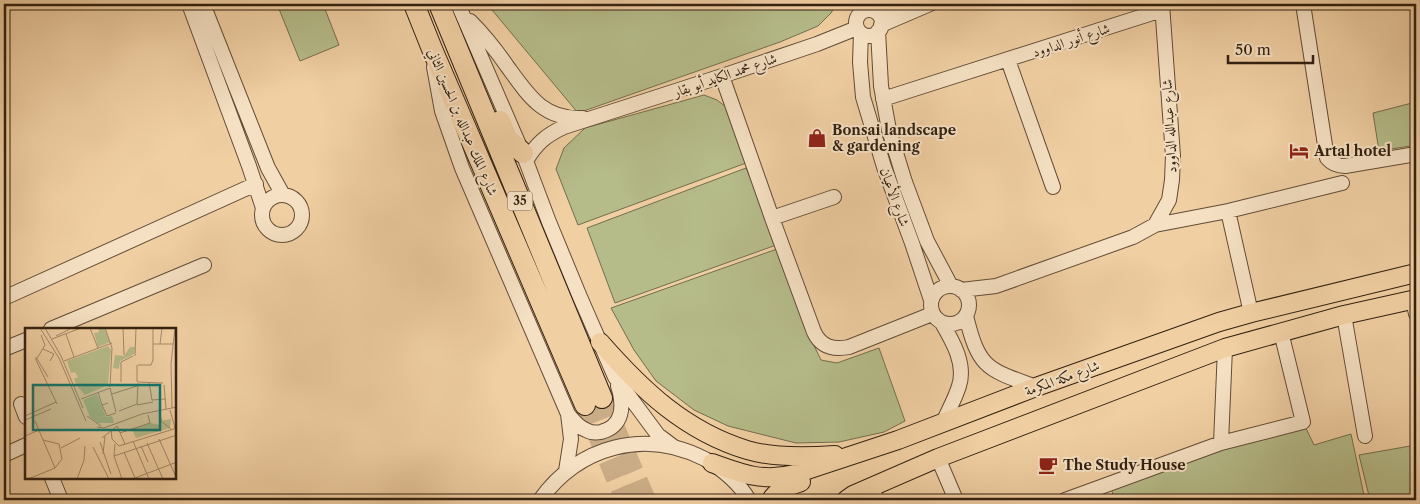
<svg xmlns="http://www.w3.org/2000/svg" width="1420" height="504" font-family="'Libre Caslon Text',Amiri,serif">
<style>
.green{fill:#b5bb89;stroke:#746e4d}
.lines{fill:none;stroke-linecap:round;stroke-linejoin:round}
.highway-tunnel{stroke:#caac86;stroke-width:20;stroke-dasharray:20 10;stroke-linecap:butt}
.minor-casing{stroke:#624c36;stroke-width:16}
.major-casing{stroke:#322111;stroke-width:20}
.highway-casing{stroke:#322111;stroke-width:22}
.minor{stroke:#f5e0c3;stroke-width:14}
.major{stroke:#f0cfa3;stroke-width:18}
.highway{stroke:#f0cfa3;stroke-width:20}
.labels{text-anchor:middle;stroke-width:4;stroke-linejoin:round;paint-order:stroke}
.shield{fill:#f5e0c3;stroke:#6c5a46;stroke-width:1}
.shield-label{font-size:12px;font-weight:bold;fill:#322111}
.street-label{font-size:14px;fill:#322111;stroke:#f5e0c3}
.poi-label{font-size:14px;font-weight:bold;fill:#322111;stroke:#f5e0c3;text-anchor:start}
.inset-road{fill:none;stroke:#a48969;stroke-width:1}
.view{fill:#0f766e;fill-opacity:0.15;stroke:#0f766e;stroke-width:2.5}
.inset-edge{fill:none;stroke:#322111;stroke-width:2.5}
</style>
<rect width="100%" height="100%" fill="#f0cfa3"/>
<filter id="stains"><feTurbulence type="fractalNoise" baseFrequency=".004" numOctaves="4"/><feColorMatrix values="0 0 0 0 .2 0 0 0 0 .09 0 0 0 0 .02 0 0 0 .5 -.17"/></filter>
<radialGradient id="worn" r=".72"><stop offset=".6" stop-color="#630" stop-opacity="0"/><stop offset="1" stop-color="#630" stop-opacity=".3"/></radialGradient>
<path class="green" d="M277 4H323L339 45 300 61Z
M487 4H836L831 13 818 26 780 42 578 113Z
M704 95 717 100 730 110 746 163 578 225 556 169 564 148 585 128Z
M1416 102V145L1379 151 1373 113Z
M746 168 779 244 615 303 587 228Z
M777 249 805 327 821 360 837 363 879 348 905 421 884 432 839 442 796 443 728 426 694 410 656 381 634 350 611 308Z
M1303 422 1314 445 1351 434 1365 500H1115L1109 483Z
M1416 445V494L1381 500H1370L1359 455Z"/>
<g class="lines">
<path class="highway-tunnel" d="M602 398 646 500
M585 405 625 500"/>
<g class="minor-casing">
<path id="minor" d="M189 4 249 166 263 208
M203 4 268 168 283 195
M458 4 526 161 549 222 580 297 615 377 658 435 674 447
M1303 4 1327 158C1332 164 1337 166 1345 166L1416 154
M856 23a13 13 0 1 1 26 0a13 13 0 1 1-26 0Z
M880 16 904 4
M470 21C484 35 496 50 507 66 528 95 543 120 583 118
M881 25 930 4
M878 31 881 86 889 130 905 182 927 241 951 286
M861 33 860 62 863 97 884 167 912 243 931 300
M1008 60 1053 187
M434 67 442 111 462 168 568 414 571 439 566 471
M722 76 772 218 834 197
M883 99 1162 10
M526 161C536 144 546 135 564 127L722 76 817 44 857 28
M262 215a20 20 0 1 1 40 0a20 20 0 1 1-40 0Z
M1228 211 1251 313
M772 218 814 332C821 347 833 350 849 347L932 314
M1155 225 1228 211 1342 183
M931 305a19 19 0 1 1 38 0a19 19 0 1 1-38 0Z
M961 290 996 286 1133 237 1155 225 1169 200 1172 180 1173 156 1162 4
M4 298 256 184
M1413 299 1416 314
M1344 315 1365 436
M966 316C979 369 987 369 1036 387
M942 323C953 342 966 364 959 386 955 399 948 411 943 423
M51 329 204 265
M4 349 26 340
M21 404 26 417
M568 414C573 420 578 427 586 430 591 433 596 433 601 432 624 426 624 405 618 386
M1221 443 1225 348
M4 455 26 445
M938 458 956 500
M52 478 61 500
M871 487 877 500
M540 500C579 446 645 428 705 459 722 469 739 483 749 500
M1065 500 1221 443 1303 422 1281 332"/>
</g>
<g class="major-casing">
<path id="major" d="M600 342C642 390 685 431 747 450 773 458 808 457 835 455
M712 463C742 474 763 482 795 474L898 440 1036 387 1219 322 1251 313 1416 273
M771 500C777 489 790 486 801 482
M846 500 853 495 938 458 1225 348 1344 315 1416 299"/>
</g>
<g class="highway-casing">
<path id="highway" d="M414 4 432 49 585 405
M439 4 602 398
M500 121 507 138 523 153"/>
</g>
<use href="#minor" class="minor"/>
<use href="#major" class="major"/>
<use href="#highway" class="highway"/>
</g>
<defs>
<g id="shop-bare" transform="scale(1.5)"><path d="M-5-2.5h2.3a2.7 3.5 0 0 1 5.4 0H5L5.5 6h-11ZM-1.5-2.5h3a1.5 2.3 0 0 0-3 0Z" fill="#8f2418" stroke="#f5e0c3" stroke-width="2.5" paint-order="stroke"/></g>
<g id="hotel-bare" transform="scale(1.5)"><path d="M-6-4.5h1.5V1H6V5H4.5V3h-9V5H-6ZM-4 0a1.8 1.8 0 1 1 3.6 0ZM.5 0V-2.5h3Q6-2.5 6 0Z" fill="#8f2418" stroke="#f5e0c3" stroke-width="2.5" paint-order="stroke"/></g>
<g id="cafe-bare" transform="scale(1.5)"><path d="M-5.5-4.5H6V0H3Q3 3.5 0 3.5H-2.5Q-5.5 3.5-5.5 0ZM3-3.2v2h1.7v-2ZM-6 4.5H4V6H-6Z" fill="#8f2418" stroke="#f5e0c3" stroke-width="2.5" paint-order="stroke"/></g>
</defs>
<g fill-rule="evenodd">
<use href="#shop-bare" x="817" y="138"/>
<use href="#hotel-bare" x="1299" y="151"/>
<use href="#cafe-bare" x="1048" y="465"/>
</g>
<g class="labels">
<rect class="shield" x="507.5" y="191.5" width="25" height="19" rx="4"/>
<g class="shield-label">
<text x="520" y="205">35</text>
</g>
<g class="street-label">
<text transform="translate(1071 40) rotate(-18)" y="5">شارع أنور الداوود</text>
<text transform="translate(725 75) rotate(-19)" y="5">شارع محمد الكايد أبو بقار</text>
<text transform="translate(463 122) rotate(67)" y="5">شارع الملك عبدالله بن الحسين الثاني</text>
<text transform="translate(1169 126) rotate(-93)" y="5">شارع عبدالله الداوود</text>
<text transform="translate(895 197) rotate(70)" y="5">شارع الأعيان</text>
<text transform="translate(1062 378) rotate(-20)" y="5">شارع مكة المكرمة</text>
</g>
<g class="poi-label">
<text x="832" y="135">Bonsai landscape<tspan x="832" dy="16">&amp; gardening</tspan></text>
<text x="1314" y="156">Artal hotel</text>
<text x="1063" y="470">The Study House</text>
</g>
</g>
<g transform="translate(25 328)">
<rect width="151" height="151" fill="#f0cfa3"/>
<path d="M73 0H79L85 14 73 19 69 5 74 4ZM83 18 86 22 83 57 60 67 52 58 49 51 53 49 50 44 46 45 42 33ZM105 19H110L109 26 95 33 94 41 88 40 90 27 99 28ZM72 66 81 89 87 88 89 95H73L65 89 58 72ZM146 91 145 100 111 110 107 101 125 95 136 97 135 93Z" fill="#b5bb89"/>
<path class="inset-road" d="M15 0 34 30 61 93M20 0 36 28 58 80M65 0 73 20M80 0 87 20 85 59M98 0 99 27M41 6 49 29M31 8 45 1M27 11 56 0M128 16H148M135 16 137 0M18 21 29 26 25 33M110 28 111 0M11 29V32L20 17 16 7M12 31 23 49M11 32 32 76M128 32V0M39 33 87 15M113 37H126L128 32M96 54V34L108 28M112 54V37M113 54 138 55M124 54 127 72 141 71M139 57 141 81M85 60 91 84M73 64 77 77 83 75M87 66 112 58M56 71 85 60M77 77 82 88 91 85M112 77 128 74M147 80 146 36 150 0M145 82 150 100M94 83 112 76 113 55M134 84 137 94 146 101M0 88 31 74M62 88 76 98M0 92 26 81M10 93 30 140M92 98 100 116M72 99 79 100 117 86 152 79M86 101 87 111 94 118 152 100M95 105 125 95 123 87M0 108 14 102M77 110 92 98M134 111 152 151M108 113 124 151M75 114 86 146M122 115 138 151M90 116 89 128 97 151M116 118 123 134M68 119 84 151M36 120 55 110M99 124 110 150M78 126 80 108M89 128 152 107M110 150 152 134M3 151 30 140 37 131 34 116 18 112M52 151 59 132 60 118"/>
<path class="view" d="M8 57H135V102H8Z"/>
<rect width="151" height="151" class="inset-edge"/>
</g>
<rect width="1420" height="504" fill="none" stroke="#f0cfa3" stroke-width="20"/>
<rect x="5" y="5" width="1410" height="494" fill="none" stroke="#322111" stroke-width="2.5"/>
<rect x="10" y="10" width="1400" height="484" fill="none" stroke="#322111"/>
<path d="M1228 55v8h85v-8" fill="none" stroke="#322111" stroke-width="2.5"/>
<text x="1235" y="55" font-size="15" fill="#322111" stroke="#f5e0c3" stroke-width="4" paint-order="stroke">50 m</text>
<rect width="100%" height="100%" filter="url(#stains)"/>
<rect width="100%" height="100%" fill="url(#worn)"/>
</svg>
